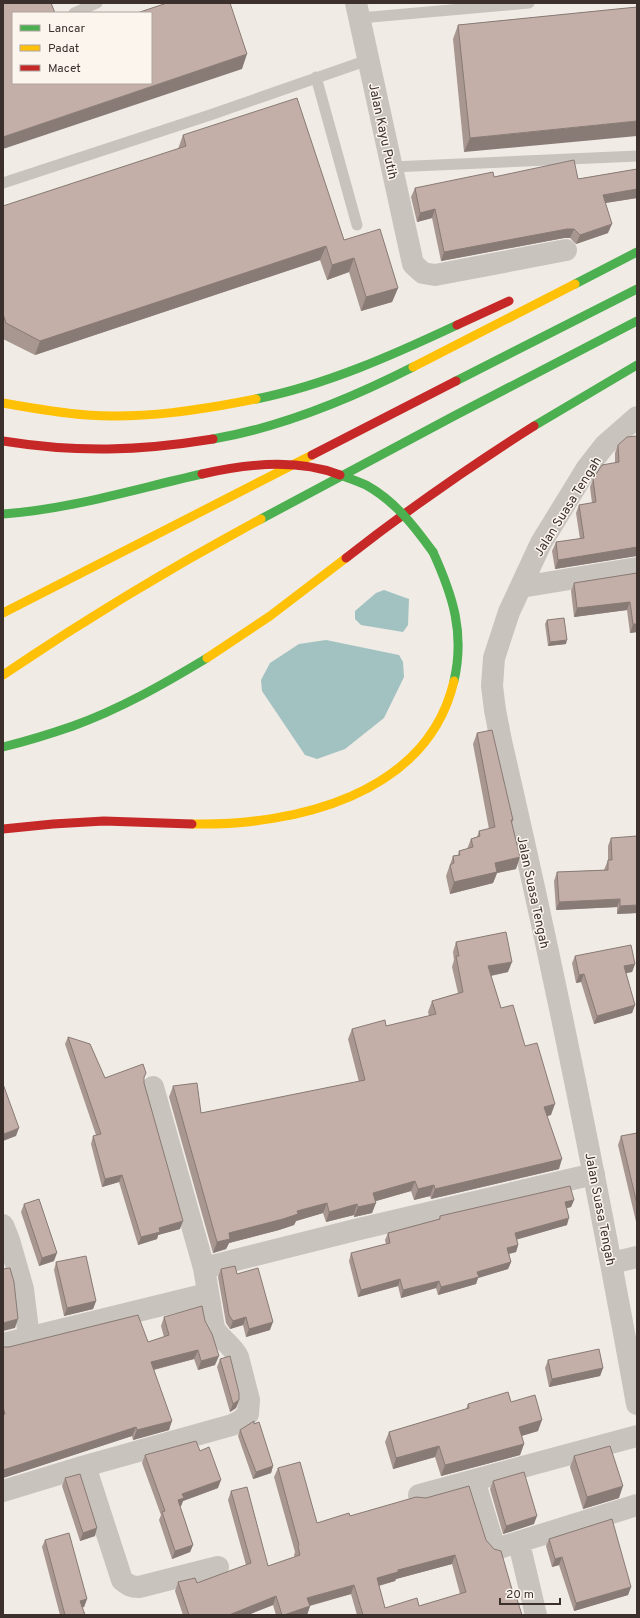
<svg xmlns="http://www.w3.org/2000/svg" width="640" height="1618" font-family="Overpass,sans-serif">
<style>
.water{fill:#a1c2c1}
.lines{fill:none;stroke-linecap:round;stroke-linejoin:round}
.lane{stroke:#c9c3be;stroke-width:11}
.street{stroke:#c9c3be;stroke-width:22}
.fast{stroke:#4caf50;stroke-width:9}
.slow{stroke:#ffc107;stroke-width:9}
.jam{stroke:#c62828;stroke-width:9}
.fast-bridge{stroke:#4caf50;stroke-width:9}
.jam-bridge{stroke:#c62828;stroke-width:9}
.wall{fill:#a89690;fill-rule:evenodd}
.shaded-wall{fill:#887a75}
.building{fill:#c3afa7;stroke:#887a75;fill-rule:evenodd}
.labels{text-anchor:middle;stroke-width:3;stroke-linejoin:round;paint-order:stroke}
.street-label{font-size:13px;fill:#3b302b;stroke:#fbf5ee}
</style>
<rect width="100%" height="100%" fill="#f0ebe5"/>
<path class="water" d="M384 590 409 599 408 625 403 632 361 625 355 619V611L376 593Z
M326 640 399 655 403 662 404 677 384 718 345 749 317 759 305 755 262 691 261 680 270 663 299 644Z"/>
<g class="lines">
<path class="lane" d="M74 13 97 3
M360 18 529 3
M316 77 357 225
M392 167 637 156
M3 183 210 115 368 60"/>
<path class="street" d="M356 3 413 264 423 273 435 275 566 250
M637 417 605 445 587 468 541 543 509 612 494 658 492 686 495 710 501 741C552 961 597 1182 637 1404
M521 587 637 568
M153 1087 204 1268
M3 1225 9 1240 23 1289 29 1338
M612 1263 637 1257
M3 1344 207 1294
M85 1466 122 1580C128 1585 131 1587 139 1587L218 1567
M474 1480 492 1539 494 1544 499 1548 637 1505
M3 1491 85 1466 232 1425 240 1421 248 1414 249 1400 238 1357C233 1346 220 1339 214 1328L204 1268 355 1230 594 1174
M419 1495 637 1436
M519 1543 536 1615"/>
<path class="fast" d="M575 284 637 252
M456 381 637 289
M256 399C326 385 393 355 457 325
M534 426 637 365
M213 439C283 427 350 399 413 367
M261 519 454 416 637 321
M433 552C453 596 465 633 454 681
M3 747C27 741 50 734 73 726 120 709 164 684 207 658"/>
<path class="slow" d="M413 367 575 284
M3 403C31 408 59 413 87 415 144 419 201 410 256 399
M3 613 312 455
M207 658 270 616 346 558
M3 675C86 619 172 567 261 519
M192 824C293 826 427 796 454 681"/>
<path class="jam" d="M457 325 509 301
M3 441C78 453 139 451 213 439
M312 455 456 381
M346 558C406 511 469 467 534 426
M3 829 53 824 104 821 192 824"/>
<path class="fast-bridge" d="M340 475C348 478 358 481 366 485 395 501 414 526 433 552
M3 514C71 509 135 489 202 474"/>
<path class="jam-bridge" d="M202 474C245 464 297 458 340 475"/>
</g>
<path class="wall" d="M637 7 464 152 453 39 458 25Z
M183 135 344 240 398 288 392 302 361 311 349 272 327 280 320 260 35 355 3 339V206L178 149Z
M637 169V198L605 203 608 233 576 244 570 238H564L441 261 432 218 417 222 411 197 415 188 494 177 578 179Z
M618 445 635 556 555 569 552 551 556 542 580 539 576 513 579 505 592 503 590 487 593 479 615 463V453Z
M637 573V632L630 633 627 610 574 617 571 591 574 583Z
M547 620 566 644 548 646 545 624Z
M477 733 513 820 512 823 516 869 497 873 493 883 450 894 446 876 453 856 458 855 459 851 467 849 471 839 477 837 479 831 489 829 473 744Z
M611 838 637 913 617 914V907L556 910 554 881 557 872 604 870 608 860V846Z
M456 942 508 972 491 976 501 1008 525 1046 551 1115 547 1116 559 1169 431 1199 430 1196 414 1200 411 1191 376 1201 372 1213 354 1217V1215L326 1222 323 1213 296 1221 294 1225 279 1230 229 1243 226 1249 213 1253 169 1097 173 1086 201 1113 359 1082 348 1039 352 1029 386 1026 429 1016 428 1012 432 1001 458 993 452 967 454 960 453 952Z
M575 956 635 964 632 972 626 973 635 1005 632 1013 594 1024 581 982 576 983 572 963Z
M68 1037 105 1078 146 1073 144 1078V1083L180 1229 158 1235 157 1239 138 1245 119 1182 102 1187 91 1144 93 1136 96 1135 65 1044Z
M637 1133V1226L618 1145 621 1136Z
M574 1200 571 1207 567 1208V1225L517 1239 518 1245 516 1252 509 1254 511 1262 508 1269 478 1278 476 1284 438 1295 436 1288 401 1298 398 1286 358 1297 349 1261 351 1253 386 1244 385 1240 388 1233 439 1219 440 1216Z
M24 1204 54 1261 39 1266 21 1212Z
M56 1262 96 1301 93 1309 64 1316 54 1270Z
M221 1269 237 1274 270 1330 246 1337 243 1325 230 1329 226 1323 218 1277Z
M164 1317 205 1321 215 1365 198 1370 194 1359 154 1370 169 1430 133 1440 132 1436 3 1478V1347L148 1342 164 1337 161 1326Z
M220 1359 239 1400 236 1408 230 1412 217 1367Z
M548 1360 603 1368 600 1376 549 1387 545 1368Z
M511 1402 538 1431 521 1436 524 1444 520 1455 441 1476 435 1457 393 1469 385 1442 389 1432 466 1409 468 1404Z
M254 1424 273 1466 271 1473 253 1479 238 1436 240 1430Z
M200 1451 218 1488 183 1501 181 1506H180L193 1545 190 1552 172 1559 159 1520 161 1515 142 1463 145 1455Z
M574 1456 619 1498 583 1509 570 1467Z
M278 1468 317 1523 350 1516 486 1540 513 1593 522 1615H357L351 1594 310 1606 307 1615H276L273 1605 248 1615H183L175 1591 178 1582 197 1583 246 1565 228 1500 231 1491 268 1566 295 1557 294 1555 295 1552 274 1477ZM452 1564 460 1594 419 1606 385 1608 379 1586 395 1581 396 1579Z
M65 1478 95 1536 80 1541 62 1486Z
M493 1481 534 1524 503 1534 490 1489Z
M549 1539 631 1587 628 1595 574 1611 559 1565 552 1567 546 1546Z
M45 1540 87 1599 84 1607H82L85 1615H59H60L42 1547Z"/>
<path class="shaded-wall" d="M247 54 242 69 3 149V137Z
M637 121V136L464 152 470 138Z
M637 189V198L599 204 603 195Z
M435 209 432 218 417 222 420 213Z
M612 224 608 233 576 244 580 235Z
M567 229H574L570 238H564L441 261 444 252Z
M326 246 320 260 35 355 40 341Z
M354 258 349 272 327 280 332 265Z
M398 288 392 302 361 311 366 297Z
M637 547V556L555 569 558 560Z
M630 602 627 610 574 617 577 608Z
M633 624H637V632L630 633Z
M567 640 566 644 548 646 550 642Z
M520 857 516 869 497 873 493 883 450 894 454 882 495 863Z
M620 899 617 907 556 910 559 902Z
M637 905V913L617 914 620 906Z
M512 962 508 972 484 977 488 966Z
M635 964 632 972 621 974 624 966Z
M584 974 581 982 576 983 579 975Z
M635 1005 632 1013 594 1024 597 1016Z
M555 1104 551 1115 540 1118 544 1107Z
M19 1128 16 1136 3 1141V1138L4 1134Z
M562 1159 559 1169 431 1199 435 1189Z
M122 1175 119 1182 102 1187 105 1179Z
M415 1181 411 1191 369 1203 373 1193Z
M434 1185 430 1196 414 1200 418 1189Z
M574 1200 571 1207 563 1209 565 1202Z
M327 1203 323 1213 296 1221 294 1225 279 1230 229 1243 226 1249 213 1253 217 1242 229 1233 297 1211Z
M376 1203 372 1213 354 1217 358 1207Z
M357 1204 354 1215 326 1222 329 1212Z
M569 1218 567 1225 512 1241 515 1233Z
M183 1221 180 1229 158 1235 157 1239 138 1245 141 1237 159 1228Z
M518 1245 516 1252 504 1255 507 1248Z
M57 1253 54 1261 39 1266 42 1258Z
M511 1262 508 1269 478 1278 476 1284 438 1295 441 1287 477 1272Z
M400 1279 398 1286 358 1297 361 1290Z
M439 1281 436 1288 401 1298 403 1290Z
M96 1301 93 1309 64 1316 67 1308Z
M246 1317 243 1325 230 1329 233 1321Z
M18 1319 15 1328 3 1331V1323Z
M273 1322 270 1330 246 1337 249 1329Z
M198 1350 194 1359 148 1371 151 1362Z
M219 1356 215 1365 198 1370 201 1361Z
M603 1368 600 1376 549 1387 552 1379Z
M239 1400 236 1408 230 1412 233 1404Z
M542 1420 538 1431 515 1438 519 1427Z
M172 1421 169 1430 133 1440 137 1430Z
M136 1427 132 1436 3 1478V1470Z
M524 1444 520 1455 441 1476 445 1465Z
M439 1446 435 1457 393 1469 396 1458Z
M273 1466 271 1473 253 1479 256 1472Z
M221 1480 218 1488 183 1501 181 1506 175 1508 178 1500 182 1494Z
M623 1486 619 1498 583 1509 587 1497Z
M537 1516 534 1524 503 1534 506 1526Z
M97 1528 95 1536 80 1541 83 1533Z
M193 1545 190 1552 172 1559 175 1551Z
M455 1555 452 1564 396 1579 395 1581 373 1587 377 1578 398 1570Z
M562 1557 559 1565 552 1567 555 1559Z
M354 1585 351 1594 304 1607 307 1598Z
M631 1587 628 1595 574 1611 576 1603Z
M276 1596 273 1605 248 1615H229Z
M87 1599 84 1607 77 1609 80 1601Z
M310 1606 307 1615H284Z"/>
<path class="building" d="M3 3H51L55 13H13V83H151V13H137L167 3H230L247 54 41 124 3 137Z
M637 7V121L470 138 458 25Z
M297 98 344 240 380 229 398 288 366 297 354 258 332 265 326 246 40 341 6 323 3 314V206L186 146 183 135Z
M574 160 578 179 637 169V189L603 195 612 224 580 235 574 229H567L444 252 435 209 420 213 415 188 493 172 494 177Z
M637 436V547L558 560 556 542 584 538 579 505 596 502 593 479 602 465 619 462 618 445 627 437Z
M637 573V624H633L630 602 577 608 574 583Z
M564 618 567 640 550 642 547 620Z
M492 730 513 820H511L520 857 495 863 497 872 454 882 450 865 454 863 453 856 460 855 459 851 473 847 471 839 480 836 479 831 495 827 477 733Z
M637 836V905L620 906V899L559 902 557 872 608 870V860H612L611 838Z
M506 932 512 962 488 966 501 1008 513 1005 525 1046 537 1043 555 1104 544 1107 562 1159 435 1189 434 1185 418 1189 415 1181 373 1193 376 1203 358 1207 357 1204 329 1212 327 1203 297 1211 298 1214 283 1219 229 1233 230 1239 217 1242 173 1086 197 1083 201 1113 365 1080 352 1029 385 1020 386 1026 436 1014 432 1001 463 992 456 956H459L456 942Z
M631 945 635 964 624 966 635 1005 597 1016 584 974 579 975 575 956Z
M68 1037 90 1044 105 1078 143 1064 146 1073 144 1077V1083L183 1221 159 1228 160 1232 141 1237 122 1175 105 1179 93 1136 101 1134Z
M3 1084 19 1128 4 1134 3 1130Z
M637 1133V1204L621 1136Z
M570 1186 574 1200 565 1202 569 1218 515 1233 518 1245 507 1248 511 1262 477 1272 479 1277 441 1287 439 1281 403 1290 400 1279 361 1290 351 1253 390 1243 388 1233 440 1219V1216Z
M39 1199 57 1253 42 1258 24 1204Z
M86 1256 96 1301 67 1308 56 1262Z
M235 1266 237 1274 258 1268 273 1322 249 1329 246 1317 233 1321 229 1315 221 1269Z
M10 1268 14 1282 18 1319 3 1323V1269Z
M202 1306 205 1321 212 1334 219 1356 201 1361 198 1350 151 1362 172 1421 137 1430 136 1427 3 1470V1415L5 1414 3 1407V1347H9L138 1315 148 1342 169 1335 164 1317Z
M599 1349 603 1368 552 1379 548 1360Z
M230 1356 239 1393V1400L233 1404 220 1359Z
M508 1392 511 1402 535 1395 542 1420 519 1427 524 1444 445 1465 439 1446 396 1458 389 1432 469 1408 468 1404Z
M254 1421V1424L259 1422 273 1466 256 1472 240 1430Z
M196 1441 200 1451 209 1447 221 1480 182 1494 184 1498 178 1500 193 1545 175 1551 162 1512 165 1511 145 1455Z
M610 1446 623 1486 587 1497 574 1456Z
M300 1462 317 1523 349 1513 350 1516 416 1497 426 1498 469 1486 486 1540 494 1549 501 1551 513 1593H515L522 1615H363L354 1585 307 1598 310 1606 284 1615H282L276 1596 229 1615H189L178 1582 195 1578 197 1583 251 1563 231 1491 247 1487 268 1566 300 1555 298 1546 299 1545 278 1468ZM455 1555 466 1592 419 1606 417 1598 385 1608 377 1578 398 1572V1570Z
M524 1472 537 1516 506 1526 493 1481Z
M80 1474 97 1528 83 1533 65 1478Z
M612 1519 631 1587 576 1603 562 1557 555 1559 549 1539Z
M69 1533 87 1599 80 1601 85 1615H65L45 1540Z"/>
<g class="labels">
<g class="street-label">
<text transform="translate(384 131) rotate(78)" y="5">Jalan Kayu Putih</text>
<text transform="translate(567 506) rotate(-58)" y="5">Jalan Suasa Tengah</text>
<text transform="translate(534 892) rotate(78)" y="5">Jalan Suasa Tengah</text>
<text transform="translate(601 1209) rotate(79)" y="5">Jalan Suasa Tengah</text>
</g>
</g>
<rect width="640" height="1618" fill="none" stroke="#3b302b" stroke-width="8"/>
<rect x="12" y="12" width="140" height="72" fill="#fbf5ee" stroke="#aea6a0"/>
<rect x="20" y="25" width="20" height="6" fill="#4caf50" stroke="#aea6a0"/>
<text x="48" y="32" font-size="12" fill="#3b302b">Lancar</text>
<rect x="20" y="45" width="20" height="6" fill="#ffc107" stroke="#aea6a0"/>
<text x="48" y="52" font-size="12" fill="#3b302b">Padat</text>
<rect x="20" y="65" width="20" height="6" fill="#c62828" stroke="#aea6a0"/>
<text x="48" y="72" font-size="12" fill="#3b302b">Macet</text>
<path d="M500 1598v6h60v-6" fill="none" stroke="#3b302b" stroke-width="2"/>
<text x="506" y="1598" font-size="12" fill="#3b302b" stroke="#fbf5ee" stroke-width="3" paint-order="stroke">20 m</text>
</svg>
